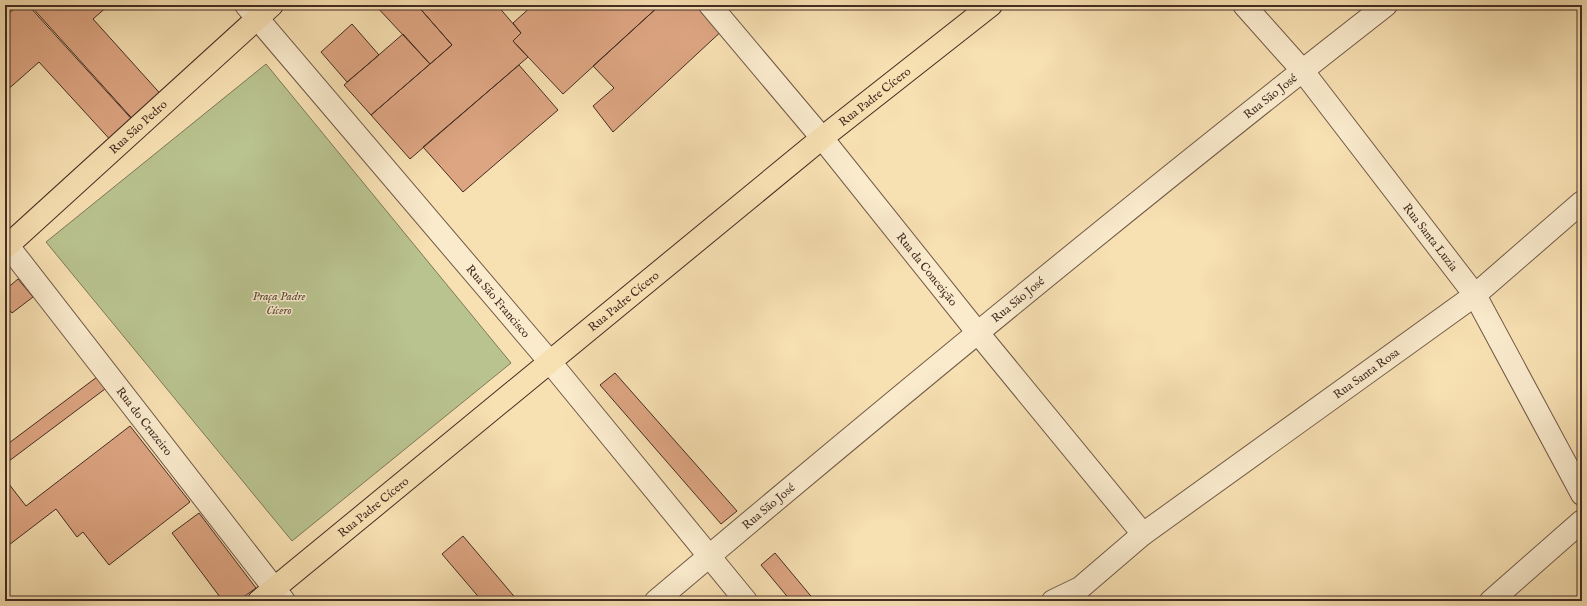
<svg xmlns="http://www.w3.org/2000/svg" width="1587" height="606" font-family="'IM FELL English',serif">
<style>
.green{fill:#b9c38f;stroke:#7e7859}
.building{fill:#dda582;stroke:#442c23}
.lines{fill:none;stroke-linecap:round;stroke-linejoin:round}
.minor-casing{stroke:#715947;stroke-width:24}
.tertiary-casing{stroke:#715947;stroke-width:24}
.trunk-casing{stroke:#442c23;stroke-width:24}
.minor{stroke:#faebcd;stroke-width:22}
.tertiary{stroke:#faebcd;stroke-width:22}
.trunk{stroke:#f7e0b2;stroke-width:22}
.labels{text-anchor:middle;stroke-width:3;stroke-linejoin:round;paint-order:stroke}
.street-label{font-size:12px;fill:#442c23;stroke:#faebcd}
.park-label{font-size:12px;font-style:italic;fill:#5b4a39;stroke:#faebcd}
</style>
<rect width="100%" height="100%" fill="#f7e0b2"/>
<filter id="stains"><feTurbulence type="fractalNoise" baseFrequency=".005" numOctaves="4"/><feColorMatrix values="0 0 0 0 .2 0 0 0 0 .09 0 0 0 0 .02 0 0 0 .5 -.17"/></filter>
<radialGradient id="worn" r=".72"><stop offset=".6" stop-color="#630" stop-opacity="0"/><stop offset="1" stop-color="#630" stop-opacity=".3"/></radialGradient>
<path class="green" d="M266 64 511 363 292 541 46 242Z"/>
<path class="building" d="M18 5H28L137 125 115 145 39 62 5 92V17Z
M30 5H109L93 19 166 100 138 125Z
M378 5H417L452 45 430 64 376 6Z
M417 5H497L521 33 513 41 528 57 410 159 371 115 452 45Z
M533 5H660L563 94 513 41 521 33 513 23Z
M660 5H706L726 27 613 132 593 106 614 88 593 66Z
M352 24 379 55 347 82 321 52Z
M403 34 430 64 371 115 344 85Z
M519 65 558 110 463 192 423 147Z
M18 279 33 297 12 313 5 305V290Z
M615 373 737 511 721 524 600 385Z
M97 377 105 389 5 464V446Z
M130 426 190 502 109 565 83 532 77 537 56 509 5 548V479L26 506Z
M199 513 256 588 238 601H223L172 533Z
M463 536 518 601H482L442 554Z
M775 553 815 601H791L761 565Z"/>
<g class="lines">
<g class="minor-casing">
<g id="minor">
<path id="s1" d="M1244 5 1302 70 1475 295 1582 494"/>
<path id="s2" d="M1143 534 1475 295 1582 202"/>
<path d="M1491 601 1582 521"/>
</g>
</g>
<g class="tertiary-casing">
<g id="tertiary">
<path id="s3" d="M246 5 550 362 746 601"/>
<path id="s4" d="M710 5 822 138 978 333 1143 534 1080 588 1053 601"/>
<path id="s5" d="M5 242 284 601"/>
<path id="s6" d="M656 601C896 398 1139 198 1386 5"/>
</g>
</g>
<g class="trunk-casing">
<g id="trunk">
<path id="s7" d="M5 248 272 5"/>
<path id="s8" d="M259 601 822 138 991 5"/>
</g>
</g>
<use href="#minor" class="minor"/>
<use href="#tertiary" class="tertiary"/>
<use href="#trunk" class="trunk"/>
</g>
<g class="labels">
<g class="street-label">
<text dy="4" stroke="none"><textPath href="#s8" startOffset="796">Rua Padre Cícero</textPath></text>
<text dy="4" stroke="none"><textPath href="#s6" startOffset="795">Rua São José</textPath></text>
<text dy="4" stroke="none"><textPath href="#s7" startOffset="180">Rua São Pedro</textPath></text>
<text dy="4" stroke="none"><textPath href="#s1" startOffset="298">Rua Santa Luzia</textPath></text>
<text dy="4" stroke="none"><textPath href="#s4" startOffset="342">Rua da Conceição</textPath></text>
<text dy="4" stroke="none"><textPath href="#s6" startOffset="471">Rua São José</textPath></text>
<text dy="4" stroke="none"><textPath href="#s3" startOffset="389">Rua São Francisco</textPath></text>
<text dy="4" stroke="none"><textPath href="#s8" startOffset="472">Rua Padre Cícero</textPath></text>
<text dy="4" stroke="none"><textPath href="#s2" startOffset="275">Rua Santa Rosa</textPath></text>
<text dy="4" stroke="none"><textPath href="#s5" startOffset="227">Rua do Cruzeiro</textPath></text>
<text dy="4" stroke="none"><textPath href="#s8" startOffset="148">Rua Padre Cícero</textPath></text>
<text dy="4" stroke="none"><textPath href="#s6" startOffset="147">Rua São José</textPath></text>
</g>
<g class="park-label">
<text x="279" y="300">Praça Padre<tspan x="279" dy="14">Cícero</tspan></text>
</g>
</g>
<rect width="1587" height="606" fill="none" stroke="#f7e0b2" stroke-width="20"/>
<rect x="6" y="6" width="1575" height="594" fill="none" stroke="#442c23" stroke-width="2"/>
<rect x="10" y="10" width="1567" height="586" fill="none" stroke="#442c23"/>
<rect width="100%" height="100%" filter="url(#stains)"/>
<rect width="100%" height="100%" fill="url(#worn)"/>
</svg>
